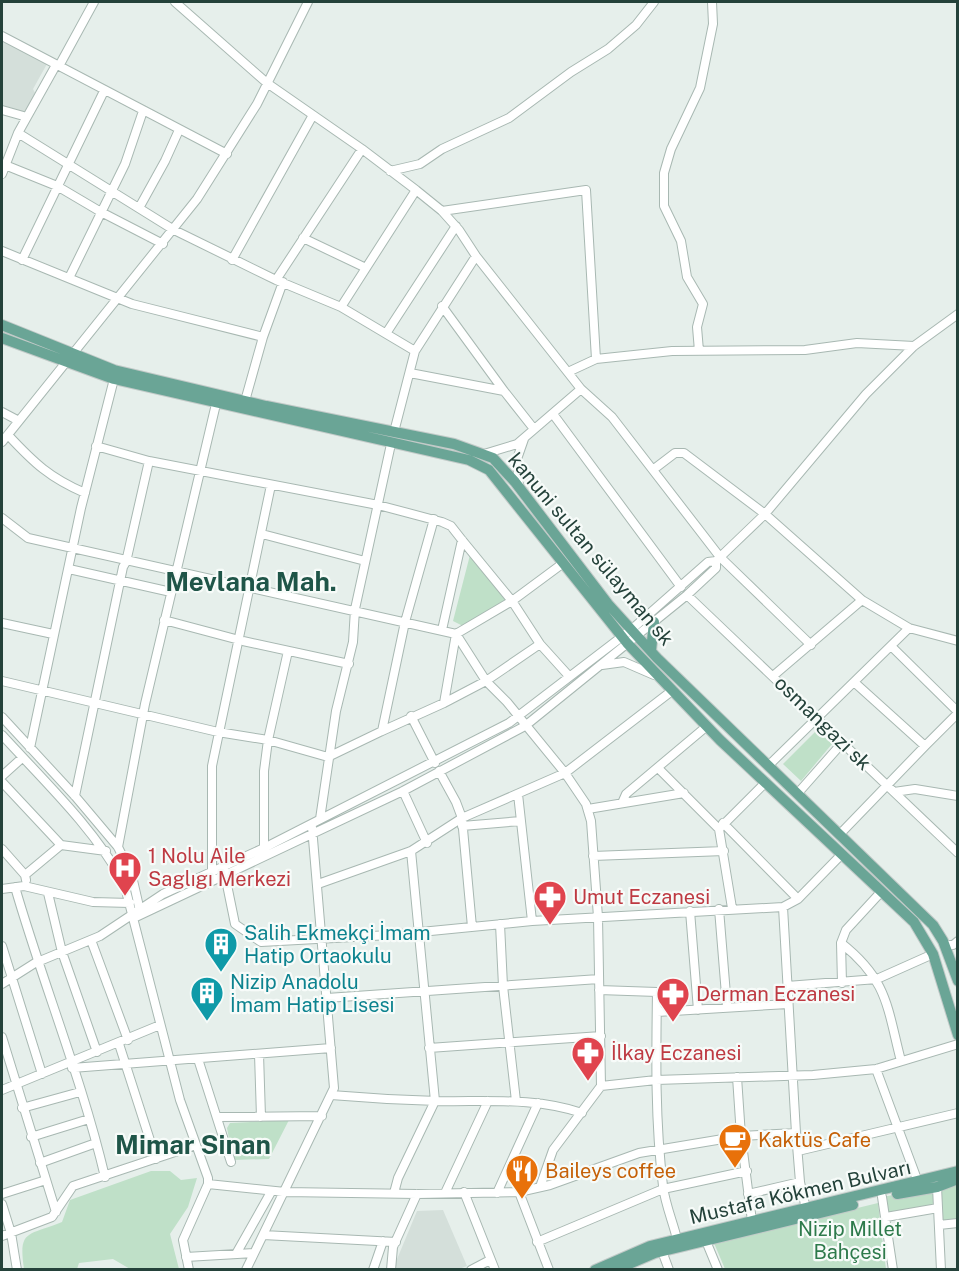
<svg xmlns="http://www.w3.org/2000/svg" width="959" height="1271" font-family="'Public Sans',sans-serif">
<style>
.built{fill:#d4dfda}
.green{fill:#bfe0c8}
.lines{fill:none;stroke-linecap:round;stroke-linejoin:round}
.minor-casing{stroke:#a8b8b2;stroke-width:10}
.major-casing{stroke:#c2cac8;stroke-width:12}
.minor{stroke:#fff;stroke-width:8}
.major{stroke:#6aa596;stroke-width:10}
.labels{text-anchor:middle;stroke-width:4.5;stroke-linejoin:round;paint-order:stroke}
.street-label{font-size:20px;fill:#24423a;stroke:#f7fbf9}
.health-label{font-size:20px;fill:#be3a42;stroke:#f7fbf9;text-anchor:start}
.culture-label{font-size:20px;fill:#0d838f;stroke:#f7fbf9;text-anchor:start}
.food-label{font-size:20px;fill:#c56008;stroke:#f7fbf9;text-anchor:start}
.park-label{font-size:20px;fill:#2d7a4b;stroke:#f7fbf9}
.district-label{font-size:26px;font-weight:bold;fill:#1f5548;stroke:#f7fbf9}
</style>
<rect width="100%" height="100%" fill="#e6efeb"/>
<path class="built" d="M2 39 47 64 33 89 35 93 26 112 2 106Z
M443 1210 467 1266 459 1269 397 1270 395 1264 417 1211Z"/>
<path class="green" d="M470 555 509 599 467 628 453 621Z
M817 730 832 744 801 781 783 764Z
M289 1120 269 1159 233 1160 227 1128 230 1123Z
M151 1171H170L181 1180 197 1178 188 1207 170 1234 179 1269H130L113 1259 79 1263 77 1269H24C18 1229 28 1236 62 1222L70 1200Z
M957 1179V1223L939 1225 938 1209 886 1217 882 1197 937 1187Z
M878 1203 886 1269H725L714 1243Z"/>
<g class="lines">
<g class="minor-casing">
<path id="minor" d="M175 2 267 83 362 149
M2 36 227 154
M59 66 94 2
M2 110 27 117
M18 133 174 230 276 280 341 307 415 351
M5 165 57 186 101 212 163 244
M390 171 420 164 442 149 509 118 571 72 608 49 636 25 654 2
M2 174 18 133 56 65
M139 208 165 161 179 130
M442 211 586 190 596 359 568 372
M303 238 366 268
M2 251 132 304 263 337
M22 260 104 91
M232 260 313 115
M69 278 125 164 143 111
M276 280 362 149 416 190
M341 307 416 190 442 211 459 230 476 256 581 389 612 417 720 557 811 645
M387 332 456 226
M699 351 697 327 703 304 687 277 681 241 664 206V173L671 149 700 88 713 24 712 2
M596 359 672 351 805 350 857 343 914 346
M410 373 504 391 442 306
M504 391 534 429
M245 401 263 337 283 282
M2 412 19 421
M553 414 681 587
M394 432 415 351 476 256
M8 435C34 463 50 478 85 493
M2 442 197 199 257 104 308 2
M96 446 149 461 378 505 442 522 451 526 462 540 512 601 540 644 568 675
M484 454 517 444 581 389
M654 469 675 453H684L765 514 862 600 909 628 958 641
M519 487 517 459 524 439
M2 518 28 538 456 634 486 681 507 702 565 773 586 804 591 821 598 917 601 1086 553 1150 540 1187
M262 534 365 561
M69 569 171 592
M687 595 958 853
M164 620 243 641 349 664
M2 623 53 634
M442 630 462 540
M891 646 958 712
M602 665 624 662 654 675
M773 676 862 600
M2 681 218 732 268 740 328 757 382 731 405 622 434 519
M444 703 486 681 540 644
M411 716 435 763
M2 717 75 796 118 847 132 876 140 911
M382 731 444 703 456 634 512 601 562 564
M2 735C45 782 93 827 124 883L180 1100 208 1178V1184L183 1240 189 1270
M925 746 958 713
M30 748 81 508 114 379
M769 765 909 628
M658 768 719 829
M439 771 456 802 462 818 472 927
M2 776 22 758
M2 782 61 845
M403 791 427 843
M894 792 915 789 958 796
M798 793 843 742
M518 794 532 921
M75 796 123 567 126 562 149 461
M622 803 626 794 707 726
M588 809 684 793
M320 819 336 711 353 642 355 609 391 444
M723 823 798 899
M462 826 521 821
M840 834 925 746 854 682
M118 847 145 704 216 404
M264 848V771L268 740 288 651
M2 849 25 875 26 880
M593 856 724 851
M224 870 235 924 261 942 390 935 532 921 783 907
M212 873V766L271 485
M25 875 61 845 106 851
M318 884 411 851 462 818 565 773 673 690
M15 887C43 984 82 1079 105 1177
M2 889 24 886 93 902 130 903
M881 892 846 930 841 943C888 980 887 1007 901 1061
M48 893 62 952 97 1052
M732 908 719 829 766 782
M719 909 727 1007
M690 911 698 1010
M134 918 403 791 525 726 687 595 716 568V561
M500 924 503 986 516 1101
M91 940 128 1040
M841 943 842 983
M945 945H953L958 941
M2 946 42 1074
M2 984 35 963 100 936 163 894 264 848 509 723 632 629 708 562 716 561 765 514 866 394 914 346 958 314
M787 986 877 979 933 954
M599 990 657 992C656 1057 655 1122 663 1186 665 1204 673 1222 677 1239
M327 998 599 979
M657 1012 788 1004
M2 1037 56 1212
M119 1044 156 1159
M429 1048 601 1036
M259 1054 261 1117
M198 1059 231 1162
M72 1068 331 1048
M876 1069 918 1182
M737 1077 741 1136 752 1221
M601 1086 656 1080 813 1075 876 1069 958 1044
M2 1090 160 1025
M331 1095C366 1098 401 1100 437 1101 486 1102 535 1097 582 1113
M22 1108 80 1092
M217 1117 322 1116
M31 1137 89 1119
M798 1151 958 1113
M40 1163 96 1143
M208 1184 285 1192 417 1194 519 1192 550 1185 639 1153 741 1136 796 1133
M937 1187 941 1270
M464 1192 495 1270
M519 1192 549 1270
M394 1193 398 1178 435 1101 411 851
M445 1193 488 1101
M497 1193 538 1103
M2 1194 46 1180
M748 1194 800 1182
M882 1197 893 1270
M2 1204 11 1233 17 1270
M806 1209 800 1182 796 1133 783 907 798 899 842 854
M886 1217 938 1208
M939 1225 958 1223
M263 1235 396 1242
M2 1236 52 1217 73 1186 196 1145
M706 1241 718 1270
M537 1242 663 1189 747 1171
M662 1251 669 1270
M236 1254 271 1192
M186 1257 254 1253
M246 1270 334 1088 312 827
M373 1270 383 1241
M391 1270 393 1247 417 1194
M471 1270 490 1260"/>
</g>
<g class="major-casing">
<path id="major" d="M2 325 114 370 266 406 454 444 493 458 515 482 608 604 657 658 933 925 943 941 958 981
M2 338 114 379 469 460 489 470 627 643 720 740 914 922 933 954 958 1035
M651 651 654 622
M897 1194 937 1187 958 1179
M595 1270 650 1246 958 1171
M615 1270 655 1253 853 1205"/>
</g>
<use href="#minor" class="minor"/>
<use href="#major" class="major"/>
</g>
<defs>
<g id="hospital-pin" transform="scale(1.725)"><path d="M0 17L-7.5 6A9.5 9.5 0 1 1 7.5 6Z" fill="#e0444e" stroke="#f7fbf9"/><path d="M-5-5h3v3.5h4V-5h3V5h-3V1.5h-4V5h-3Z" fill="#fff"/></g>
<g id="pharmacy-pin" transform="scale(1.725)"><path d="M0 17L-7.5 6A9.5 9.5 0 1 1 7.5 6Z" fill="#e0444e" stroke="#f7fbf9"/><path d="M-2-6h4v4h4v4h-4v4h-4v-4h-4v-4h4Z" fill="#fff"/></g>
<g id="building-pin" transform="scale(1.725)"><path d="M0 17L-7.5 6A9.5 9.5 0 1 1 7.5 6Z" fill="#0f9aa8" stroke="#f7fbf9"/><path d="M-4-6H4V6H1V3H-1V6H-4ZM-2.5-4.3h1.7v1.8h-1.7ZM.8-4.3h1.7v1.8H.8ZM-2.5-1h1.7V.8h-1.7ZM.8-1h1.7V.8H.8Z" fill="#fff"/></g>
<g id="cafe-pin" transform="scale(1.725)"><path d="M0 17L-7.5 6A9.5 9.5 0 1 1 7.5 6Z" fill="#e8710a" stroke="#f7fbf9"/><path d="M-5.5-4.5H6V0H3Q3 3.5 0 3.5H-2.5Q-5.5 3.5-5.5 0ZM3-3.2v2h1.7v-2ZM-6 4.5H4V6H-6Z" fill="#fff"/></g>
<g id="restaurant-pin" transform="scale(1.725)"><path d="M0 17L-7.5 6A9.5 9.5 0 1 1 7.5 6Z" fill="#e8710a" stroke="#f7fbf9"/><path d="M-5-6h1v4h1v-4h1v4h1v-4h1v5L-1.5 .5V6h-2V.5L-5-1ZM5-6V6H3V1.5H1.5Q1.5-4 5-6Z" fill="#fff"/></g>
</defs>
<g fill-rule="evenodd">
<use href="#hospital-pin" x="125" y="868"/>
<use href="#pharmacy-pin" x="550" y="897"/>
<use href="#building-pin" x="221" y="944"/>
<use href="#building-pin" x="207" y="993"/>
<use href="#pharmacy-pin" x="673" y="994"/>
<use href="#pharmacy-pin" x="588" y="1053"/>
<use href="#cafe-pin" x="735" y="1140"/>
<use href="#restaurant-pin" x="522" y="1171"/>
</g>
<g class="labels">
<g class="street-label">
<text transform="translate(591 549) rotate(50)" y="7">kanuni sultan sülayman sk</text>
<text transform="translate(823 723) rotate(44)" y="7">osmangazi sk</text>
<text transform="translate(800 1192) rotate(-13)" y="7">Mustafa Kökmen Bulvarı</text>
</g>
<g class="health-label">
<text x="148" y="863">1 Nolu Aile<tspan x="148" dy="23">Saglıgı Merkezi</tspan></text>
<text x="573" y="904">Umut Eczanesi</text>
<text x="696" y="1001">Derman Eczanesi</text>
<text x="611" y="1060">İlkay Eczanesi</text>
</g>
<g class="culture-label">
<text x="244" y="940">Salih Ekmekçi İmam<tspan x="244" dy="23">Hatip Ortaokulu</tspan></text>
<text x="230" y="989">Nizip Anadolu<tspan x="230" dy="23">İmam Hatip Lisesi</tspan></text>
</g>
<g class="food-label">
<text x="758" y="1147">Kaktüs Cafe</text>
<text x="545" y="1178">Baileys coffee</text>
</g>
<g class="park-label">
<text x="850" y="1236">Nizip Millet<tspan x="850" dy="23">Bahçesi</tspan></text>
</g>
<g class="district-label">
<text x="251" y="591">Mevlana Mah.</text>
<text x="193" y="1154">Mimar Sinan</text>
</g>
</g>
<rect width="959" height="1271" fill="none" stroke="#24423a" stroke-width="6"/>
</svg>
